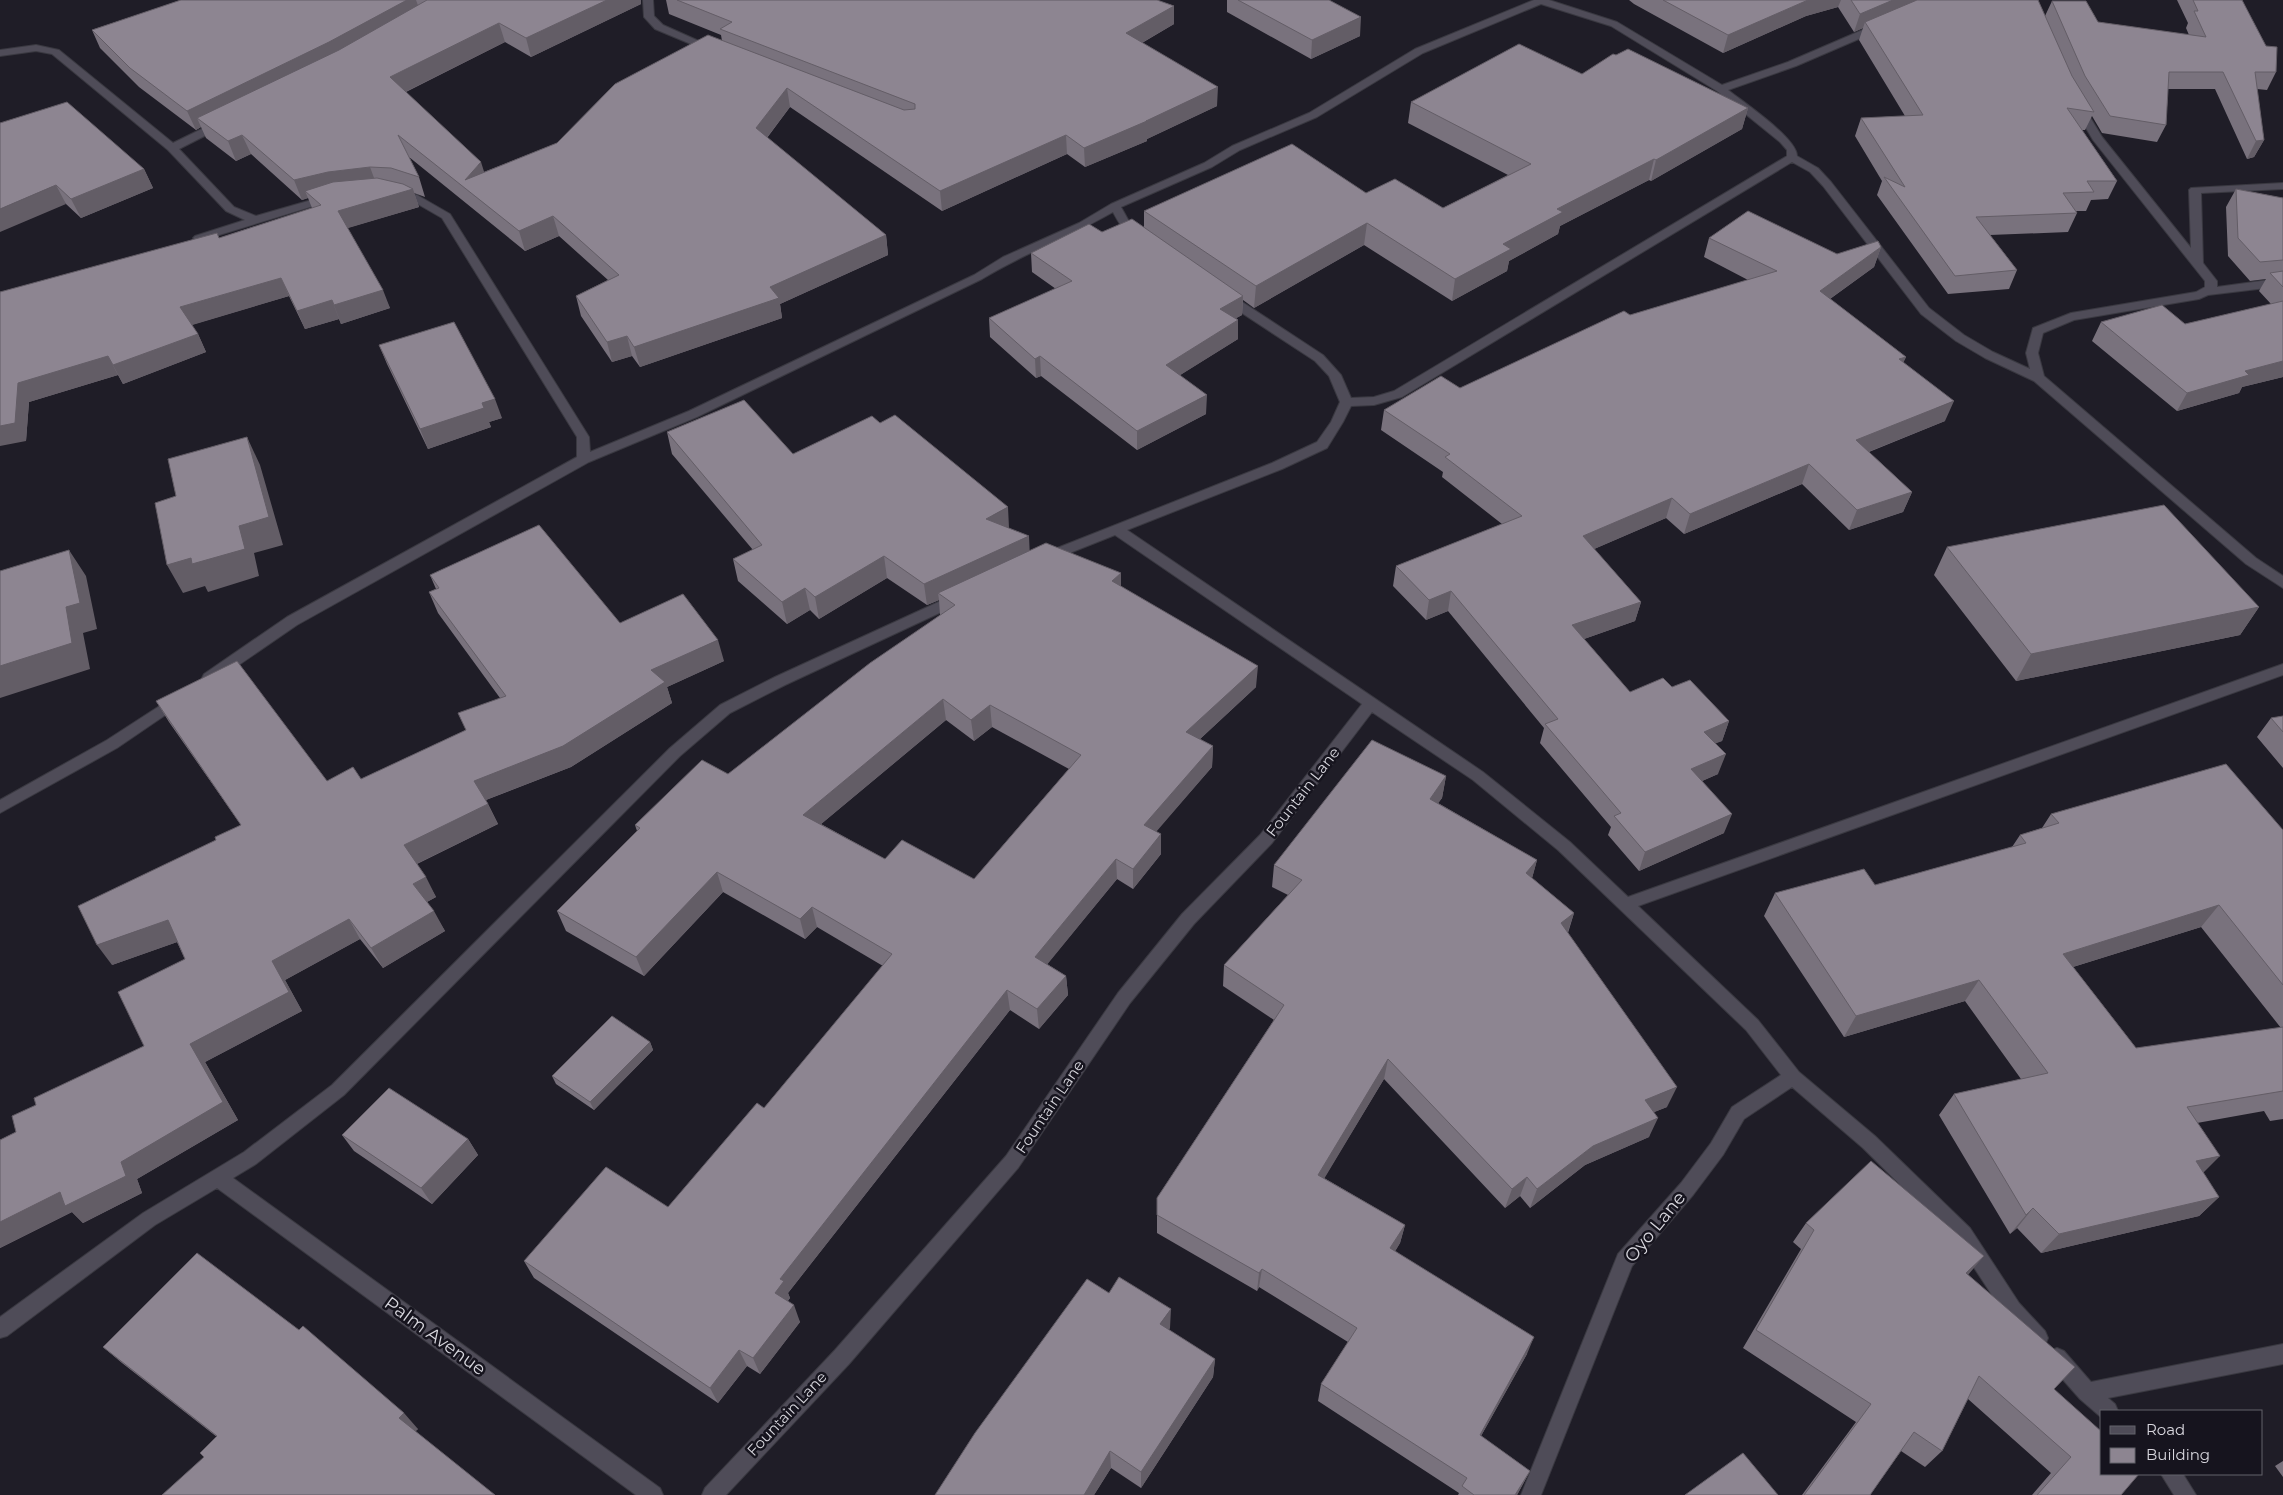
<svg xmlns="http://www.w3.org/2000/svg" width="2283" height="1495" font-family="Montserrat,sans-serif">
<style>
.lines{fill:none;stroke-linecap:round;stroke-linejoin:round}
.minor-casing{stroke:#3a3941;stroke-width:2}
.minor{fill:#4f4c58;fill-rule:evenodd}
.wall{fill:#79727d;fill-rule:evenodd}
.shaded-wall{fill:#635d66}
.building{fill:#8d8591;stroke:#635d66;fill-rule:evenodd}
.labels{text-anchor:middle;stroke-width:5;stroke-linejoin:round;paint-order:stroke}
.street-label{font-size:15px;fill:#d7d6dd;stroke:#16141e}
.near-street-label{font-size:18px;fill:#d7d6dd;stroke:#16141e}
</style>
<rect width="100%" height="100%" fill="#1f1d27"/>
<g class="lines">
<g class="minor-casing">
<path id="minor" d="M643 0H653L654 16 663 25 719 50 714 53 710 52 655 29 644 17Z
M1534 0H1549L1617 22 1722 85 1788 62 1874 25H1882V29L1796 66 1728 90C1743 102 1797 138 1797 156L1818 168 1831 182 1929 308 1964 335 1993 352 2030 369 2026 353 2033 328 2071 313 2196 292 2205 287V281L2093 140 2073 106 2074 104H2082L2102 137 2191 248 2189 190 2191 188 2283 183V189L2201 193 2203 263 2217 281V287L2283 278V286L2208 295 2199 299 2074 320 2043 333 2038 353 2044 376 2256 558 2283 576V588L2246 564 2034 381 1985 358 1956 341 1921 314 1823 186 1810 172 1792 162 1402 397 1374 405 1351 406 1343 422 1327 448 1282 469 1127 530 1483 772 1570 842 1628 897 2283 664V675L1638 906 1758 1020 1799 1072 1875 1136 1970 1228 2019 1303 2045 1331 2048 1338 2045 1345 2038 1347 2031 1345 2005 1315 1956 1240 1863 1148 1792 1087 1744 1119 1723 1155 1693 1195 1632 1266 1541 1495H1521L1618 1254 1681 1183 1711 1143 1732 1107 1781 1075 1746 1030 1558 850 1473 780 1372 712 1272 843 1194 924 1130 1003 1018 1168 849 1364 726 1495H702L705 1488 835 1350 1006 1156 1118 993 1182 914 1260 835 1362 704 1115 535 1052 560H1042L1040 557 1042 554 1272 463 1317 442 1331 422 1340 402 1329 376 1315 361 1222 300 1220 297 1222 294H1230L1323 355 1341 375 1351 398 1374 397 1394 391 1787 156V150L1780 142 1717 91 1611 26 1541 4 1423 53 1317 117 1240 150 1212 167 1121 207 1131 225 1144 234 1142 236C1127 240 1119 223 1113 212 1070 237 1024 253 982 279L697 417 589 462 297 625 214 682H204L202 678 204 674 287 617 577 457V437L442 218 409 199 392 195 390 193 396 190 417 195 450 214 589 437 590 452 689 411 974 275 1003 257 1079 223 1111 204 1204 163 1232 146 1309 113 1415 49Z
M36 45 59 50 173 143 218 121H226V125L179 149 234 207 256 216 329 195 335 198 333 200 203 240H195L193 238 195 236 245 220 226 211 168 150 52 54 36 51 0 56V50Z
M958 593 963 594 965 598 963 602 785 685 730 713 680 756 344 1095 256 1164 233 1178 660 1488 663 1495H636L217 1188 155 1225 7 1336 0 1338V1317L143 1213 244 1152 332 1085 670 748 720 705 775 677Z
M178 694 183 695 185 699 183 703 117 748 0 813V800L107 740Z
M2283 1344V1364L2108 1398 2115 1404 2118 1411H2102V1418L2080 1399 2050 1365 2047 1358 2050 1351 2057 1348 2064 1351 2091 1382Z
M2161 1474H2183L2196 1495H2174Z"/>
</g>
<use href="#minor" class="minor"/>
</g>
<path class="wall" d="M181 0H641V4L531 57 505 42 406 92 484 172 557 143 722 41 721 35 669 14 666 0H1157L1174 6V24L1142 43 1217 106 1147 139V141L1085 167 1067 154 942 211 790 107 767 138 886 235 888 255 780 304 782 318 640 367 632 356 612 362 581 316 576 296 608 280 559 236 525 251 409 157 419 177 425 197 414 193 419 207 347 228 390 308 341 324 339 319 305 329 289 296 191 325 198 334 206 352 123 384 118 375 29 402 26 441 0 292 219 238 312 208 308 198 302 200 251 154 236 161 206 138 201 127 196 130 139 87 100 48 92 30Z
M1227 0H1329L1360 36 1311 59 1227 12Z
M1629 0H2038L2045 16 2052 1 2098 22 2189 35 2186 28 2188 23 2177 0H2242L2276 72 2267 90 2257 89 2264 140 2254 157 2247 159 2215 89H2168L2166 125 2157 142 2102 133 2092 116 2085 130H2082L2117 181 2108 199 2091 200 2086 211H2076L2077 213 2068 232 1990 235 2017 270 2009 289 1948 294 1877 195 1882 181 1855 136 1861 118 1905 116 1859 40 1863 28 1854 32 1838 7 1806 16 1723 53 1634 4Z
M1582 74 1748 108 1742 129 1651 181 1649 180 1560 226 1558 234 1509 261 1507 271 1452 301 1364 245 1254 308 1243 300 1242 315 1236 318 1238 320V339L1180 375 1206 414 1137 450 1041 376 1036 378 990 337 989 318 1056 289 1032 272 1031 253 1102 232 1144 227V211L1366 193 1443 208 1508 175 1408 123 1411 102Z
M0 123 144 169 153 188 81 218 66 204Z
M2236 189 2283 198V377L2242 387 2239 393 2177 411 2092 341 2101 322 2185 324 2271 304 2259 291 2266 279 2250 281 2228 256 2226 207Z
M1709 238 1837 254 1881 247 1874 267 1830 299 1906 357 1903 362 1945 421 1869 452 1912 492 1903 512 1849 530 1802 484 1684 534 1666 518 1594 549 1641 602 1635 621 1584 639 1630 692 1672 687 1729 721 1722 741 1715 743 1718 774 1702 781 1724 833 1639 871 1608 835 1611 827 1540 743 1544 728 1448 611 1426 620 1393 586 1396 566 1502 524 1442 477 1443 472 1381 430 1384 410 1460 388 1630 315 1748 280 1704 257Z
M379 345 502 418 489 422 491 427 428 449 387 364Z
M880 423 1009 528 1030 551 1121 573V586L1256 687 1200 739 1213 746 1212 767 1156 831 1161 854 1133 889 1117 879 1047 964 1066 976 1068 995 1039 1029 1010 1010 788 1293 790 1298 788 1301 800 1322 760 1374 747 1366 718 1403 534 1278 524 1261 668 1207 764 1108 883 966 817 927 805 939 723 892 644 976 566 931 557 911 637 831 635 825 728 774 940 615 939 600 927 605 887 578 819 619 810 610 787 624 738 581 733 559 753 550 672 454 667 432 793 454ZM946 720 974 741 992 727 1069 769 974 879 885 859 821 824Z
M1947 547 2259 607 2240 635 2016 681 1934 575Z
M430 575 620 623 724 661 667 687 672 703 571 767 486 800 498 824 417 864 436 897 427 902 445 931 383 968 360 939 285 980 302 1011 205 1062 238 1120 137 1179 142 1193 83 1223 72 1212 0 1248V1140L16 1132 36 1105 144 1046 185 959 177 942 112 965 216 840 241 825 169 722 156 701 327 781 361 779 466 730 500 698 438 613 429 592 436 589Z
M2283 716V768L2257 737 2271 718Z
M1446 776 1442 798 1438 803 1537 860 1532 878 1574 913 1568 933 1667 1107 1654 1112 1649 1137 1585 1165 1530 1208 1520 1196 1505 1208 1384 1079 1324 1178 1405 1225 1400 1243 1395 1251 1527 1354 1481 1436 1530 1471 1517 1495H1458L1459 1493 1318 1401 1321 1384 1348 1342 1259 1287 1257 1291 1157 1233V1198L1274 1020 1223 986 1224 965 1288 895 1272 887 1274 865Z
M2051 814 2283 830V1119L2270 1121 2264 1111 2197 1123 2203 1173 2219 1197 2199 1216 2041 1253 2017 1228 2010 1234 1939 1115 1954 1094 2021 1079 1965 1001 1844 1037 1764 916 1775 893 1875 885 2012 847 2020 835 2042 828ZM2201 927 2281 1028 2136 1048 2073 967Z
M650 1042 653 1050 594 1110 556 1084 552 1076Z
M342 1135 468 1139 478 1155 432 1204 354 1151Z
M1806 1223 1968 1275 2054 1389 2121 1495H2032L2051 1473 1968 1399 1942 1451 1925 1467 1901 1451 1870 1495H1802L1856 1422 1743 1348 1801 1249 1793 1242Z
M1170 1328 1169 1330 1215 1359 1213 1377 1141 1488 1111 1468 1094 1495H935Z
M103 1347 418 1429 415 1431 204 1457 217 1437 122 1363Z
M2283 1461V1477L2275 1466Z"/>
<path class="shaded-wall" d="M407 0H416L421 14 197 118 201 127 196 130 187 111Z
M607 0H641V4L531 57 526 38Z
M1808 0H1841L1838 7 1806 16 1723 53 1728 35Z
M1893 0H1929L1865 22 1863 28 1854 32 1860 14Z
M1174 6V24L1126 52V33Z
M1361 17 1360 36 1311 59 1312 40Z
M499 23 505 42 397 96 390 77Z
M1218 87 1217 106 1147 139V141L1085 167 1084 148Z
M787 88 790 107 759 148 756 128Z
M1748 108 1742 129 1651 181 1656 160Z
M242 135 251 154 236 161 228 141Z
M1066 135 1067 154 942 211 940 191Z
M2264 140 2254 157 2247 159 2256 141Z
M1654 159 1649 180 1560 226 1558 234 1509 261 1507 271 1452 301 1455 279 1503 244 1557 209Z
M481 162 487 181 465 180Z
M370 167 377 186 305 191 308 198 302 200 294 180 328 172Z
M144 169 153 188 81 218 71 199Z
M56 185 66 204 0 232V209Z
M413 189 419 207 345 229 338 211Z
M553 216 559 236 525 251 519 231Z
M1367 223 1364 245 1254 308 1256 286Z
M886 235 888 255 780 304 782 318 640 367 634 347Z
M1881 247 1874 267 1813 311 1820 291Z
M281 278 289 296 189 326 180 307Z
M383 290 390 308 341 324 334 305Z
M1243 296 1242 315 1219 328 1220 309Z
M332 300 339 319 305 329 297 311Z
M1238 320V339L1166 384V365Z
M198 334 206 352 123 384 113 365Z
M627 336 632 356 612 362 607 342Z
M108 356 118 375 29 402 26 441 0 446V426L18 383Z
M1040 356 1041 376 1036 378 1035 359Z
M1906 357 1897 377 1899 359Z
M2283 361V377L2242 387 2239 393 2177 411 2187 393 2245 371Z
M1207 395 1206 414 1137 450V431Z
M495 399 502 418 489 422 491 427 428 449 420 429 482 403Z
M1954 401 1945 421 1848 460 1856 440Z
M247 437 260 465 283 545 254 553 259 576 208 592 205 586 183 593 167 565 239 526Z
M1809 464 1802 484 1684 534 1690 514Z
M1912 492 1903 512 1849 530 1857 510Z
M1672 498 1666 518 1578 556 1583 536Z
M1008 507 1009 528 986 519Z
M1029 536 1030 558 938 593 939 600 927 605 924 584Z
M69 550 86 576 97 629 83 633 90 669 0 698V666L66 607Z
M884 556 887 578 819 619 815 597Z
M1121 573V595L1112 581Z
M805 588 810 610 787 624 782 602Z
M1451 591 1448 611 1426 620 1429 600Z
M1641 602 1635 621 1567 645 1572 625Z
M2259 607 2240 635 2016 681 2031 654Z
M718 640 724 661 667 687 672 703 571 767 483 801 474 781 651 670Z
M1258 666 1256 687 1185 753 1186 732Z
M943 699 946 720 808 835 803 815Z
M990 705 992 727 974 741 971 720Z
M1729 721 1722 741 1697 751 1704 732Z
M1213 746 1212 767 1144 846V825Z
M1726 754 1718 774 1684 789 1691 769Z
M1446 776 1442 798 1426 820 1430 799Z
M488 804 498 824 414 865 404 845Z
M1732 814 1724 833 1639 871 1645 852Z
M1161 834V854L1133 889V869Z
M1116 859 1117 879 1037 977 1035 957Z
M1537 860 1531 882 1526 873Z
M717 872 723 892 644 976 636 957Z
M426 877 436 897 423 904 413 884Z
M2219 905 2201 927 2047 975 2063 954Z
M812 907 817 927 805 939 800 919Z
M434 911 445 931 383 968 371 948Z
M1574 913 1567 934 1561 923Z
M349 919 360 939 285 980 302 1011 205 1062 238 1120 137 1179 142 1193 83 1223 72 1212 0 1248V1222L190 1044 272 961Z
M168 920 183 940 112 965 97 945Z
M1066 976 1068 995 1039 1029 1037 1009Z
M1979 980 1965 1001 1844 1037 1856 1016Z
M1007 990 1010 1010 788 1293 790 1298 781 1309 775 1293 780 1279Z
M650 1042 653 1050 594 1110 590 1102Z
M1388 1059 1384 1079 1315 1194 1318 1175Z
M1677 1087 1667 1107 1637 1119 1645 1100Z
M1658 1118 1649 1137 1585 1165 1530 1208 1537 1189 1593 1146Z
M468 1139 478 1155 432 1204 421 1188Z
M2220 1156 2200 1176 2196 1161Z
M1527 1177 1520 1196 1505 1208 1512 1189Z
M2219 1197 2199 1216 2041 1253 2059 1234Z
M2033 1208 2017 1228 2010 1234 2026 1215Z
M1405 1225 1400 1243 1386 1267 1390 1248Z
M1984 1256 1968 1275 1966 1273Z
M1262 1269 1259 1287 1257 1291 1259 1273Z
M794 1305 800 1322 760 1374 753 1358Z
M1171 1309 1170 1328 1160 1343V1324Z
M1534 1337 1527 1354 1473 1450 1480 1435Z
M739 1350 747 1366 718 1403 710 1388Z
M1215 1359 1213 1377 1141 1488V1472Z
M404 1413 418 1429 413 1434 399 1418Z
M1110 1451 1111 1468 1094 1495H1084Z
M1530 1471 1517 1495H1515Z"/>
<path class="building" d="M181 0H407L329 42 187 111 130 68 92 30Z
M427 0H607L526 38 499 23 390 77 481 162 465 180 557 143 615 84 708 35 904 110 915 109V104L720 29 732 22 677 0H1157L1174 6 1126 33 1218 87 1146 121H1147L1084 148 1066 135 940 191 787 88 756 128 886 235 770 287 779 298 634 347 627 336 607 342 576 296 619 275 553 216 519 231 398 135 419 177 391 168 370 167 328 172 294 180 242 135 228 141 197 118 339 50Z
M1238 0H1329L1361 17 1312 40Z
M1663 0H1808L1728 35Z
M1851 0H1893L1860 14Z
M1917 0H2038L2072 76 2094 112 2067 108 2117 181H2087L2094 192 2063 193 2077 213 1976 217 2017 270 1955 276 1884 177 1905 187 1861 118 1923 115 1865 22Z
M2193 0H2242L2266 46 2277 47 2276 72H2255L2264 140 2256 141 2223 72H2169L2166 125 2110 116 2085 76 2052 1H2086L2098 22 2206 37 2194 11H2198Z
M1519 44 1582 74 1613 54 1616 55 1628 49 1748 108 1656 160 1654 159 1557 209 1563 212 1503 244 1511 249 1455 279 1367 223 1256 286 1144 211 1292 144 1366 193 1395 179 1443 208 1531 164 1411 102Z
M67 102 144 169 71 199 56 185 0 209V123Z
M377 178 403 184 413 189 338 211 383 290 334 305 332 300 297 311 281 278 180 307 198 334 113 365 108 356 18 383 15 423 0 426V292L217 233 219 238 321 205 305 191 333 182Z
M2236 189 2283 198V260L2260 262 2238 238Z
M1748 211 1837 254 1878 241 1881 247 1820 291 1906 357 1899 359 1954 401 1856 440 1912 492 1857 510 1809 464 1690 514 1672 498 1583 536 1641 602 1572 625 1630 692 1663 678 1672 687 1690 680 1729 721 1704 732 1726 754 1691 769 1732 814 1645 852 1614 816 1621 813 1545 724 1558 719 1451 591 1429 600 1396 566 1522 516 1445 457 1450 454 1384 410 1441 376 1460 388 1624 311 1630 315 1777 271 1709 238Z
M1132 219 1243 296 1220 309 1238 320 1166 365 1207 395 1137 431 1040 356 1035 359 989 318 1072 281 1031 253 1089 224 1102 232Z
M2283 271V287L2270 273Z
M2283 301V361L2245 371 2249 375 2187 393 2101 322 2162 305 2185 324Z
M454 322 495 399 482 403 484 408 420 429 379 345Z
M744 400 793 454 872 416 880 423 895 415 1008 507 986 519 1029 536 924 584 884 556 815 597 805 588 782 602 733 559 762 545 667 432Z
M247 437 269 517 239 526 245 549 192 564 191 558 167 565 155 503 176 496 168 459Z
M2164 505 2259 607 2031 654 1947 547Z
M539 525 620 623 683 594 718 640 651 670 665 682 563 746 474 781 488 804 404 845 426 877 413 884 434 911 371 948 349 919 272 961 289 992 190 1044 223 1102 121 1162 126 1176 65 1206 60 1192 0 1222V1140L16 1132 12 1116 36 1105 34 1098 144 1046 118 992 185 959 168 920 97 945 78 906 216 840 215 837 241 825 156 701 237 661 327 781 353 767 361 779 466 730 458 713 506 696 429 592 439 588 430 575Z
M1046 543 1121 573 1112 581 1258 666 1186 732 1213 746 1144 825 1161 834 1133 869 1116 859 1035 957 1066 976 1037 1009 1007 990 780 1279 784 1281 775 1293 794 1305 753 1358 739 1350 710 1388 524 1261 606 1167 668 1207 757 1103 764 1108 892 954 812 907 800 919 717 872 636 957 557 911 640 828 635 825 702 760 728 774 870 663 955 605 938 593ZM943 699 971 720 990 705 1081 755 974 879 902 840 885 859 803 815Z
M69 550 80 603 66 607 72 643 0 666V571Z
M2283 716V732L2271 718Z
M1372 740 1446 776 1430 799 1537 860 1526 873 1574 913 1561 923 1677 1087 1645 1100 1658 1118 1593 1146 1537 1189 1527 1177 1512 1189 1388 1059 1318 1175 1405 1225 1390 1248 1534 1337 1480 1435 1530 1471 1515 1495H1474L1462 1486 1467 1478 1321 1384 1357 1328 1262 1269 1259 1273 1157 1215V1198L1284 1005 1224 965 1302 880 1274 865Z
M2226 764 2283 830V985L2219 905 2063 954 2136 1048 2283 1027V1091L2187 1107 2220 1156 2196 1161 2219 1197 2059 1234 2033 1208 2026 1215 1954 1094 2048 1073 1979 980 1856 1016 1775 893 1864 869 1875 885 2026 843 2020 835 2059 823 2051 814Z
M612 1016 650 1042 590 1102 552 1076Z
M389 1088 468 1139 421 1188 342 1135Z
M1871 1161 1984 1256 1966 1273 2075 1367 2054 1389 2102 1432V1474H2139L2121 1495H2037L2071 1457 1979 1376 1942 1451 1914 1432 1870 1495H1804L1871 1404 1756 1330 1814 1230 1806 1223Z
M197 1253 299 1330 303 1326 404 1413 399 1418 495 1495H162L204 1457 200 1453 217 1436 103 1347Z
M1119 1277 1171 1309 1160 1324 1215 1359 1141 1472 1110 1451 1084 1495H935L975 1433 1087 1279 1109 1293Z
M1743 1453 1778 1495H1685Z"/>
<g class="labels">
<g class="street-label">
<text transform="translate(1303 792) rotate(-52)" y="5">Fountain Lane</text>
<text transform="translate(1050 1107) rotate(-56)" y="5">Fountain Lane</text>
<text transform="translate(787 1414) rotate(-47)" y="5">Fountain Lane</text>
</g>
<g class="near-street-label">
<text transform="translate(1655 1227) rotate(-51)" y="6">Oyo Lane</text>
<text transform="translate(435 1336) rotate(36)" y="6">Palm Avenue</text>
</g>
</g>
<rect x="2100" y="1410" width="162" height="65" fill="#16141e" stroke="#63626a"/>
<rect x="2110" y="1426" width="25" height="8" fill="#4f4c58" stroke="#63626a"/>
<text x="2146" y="1435" font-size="15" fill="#d7d6dd">Road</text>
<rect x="2110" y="1448" width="25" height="15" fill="#8d8591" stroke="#63626a"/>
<text x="2146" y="1460" font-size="15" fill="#d7d6dd">Building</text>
</svg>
